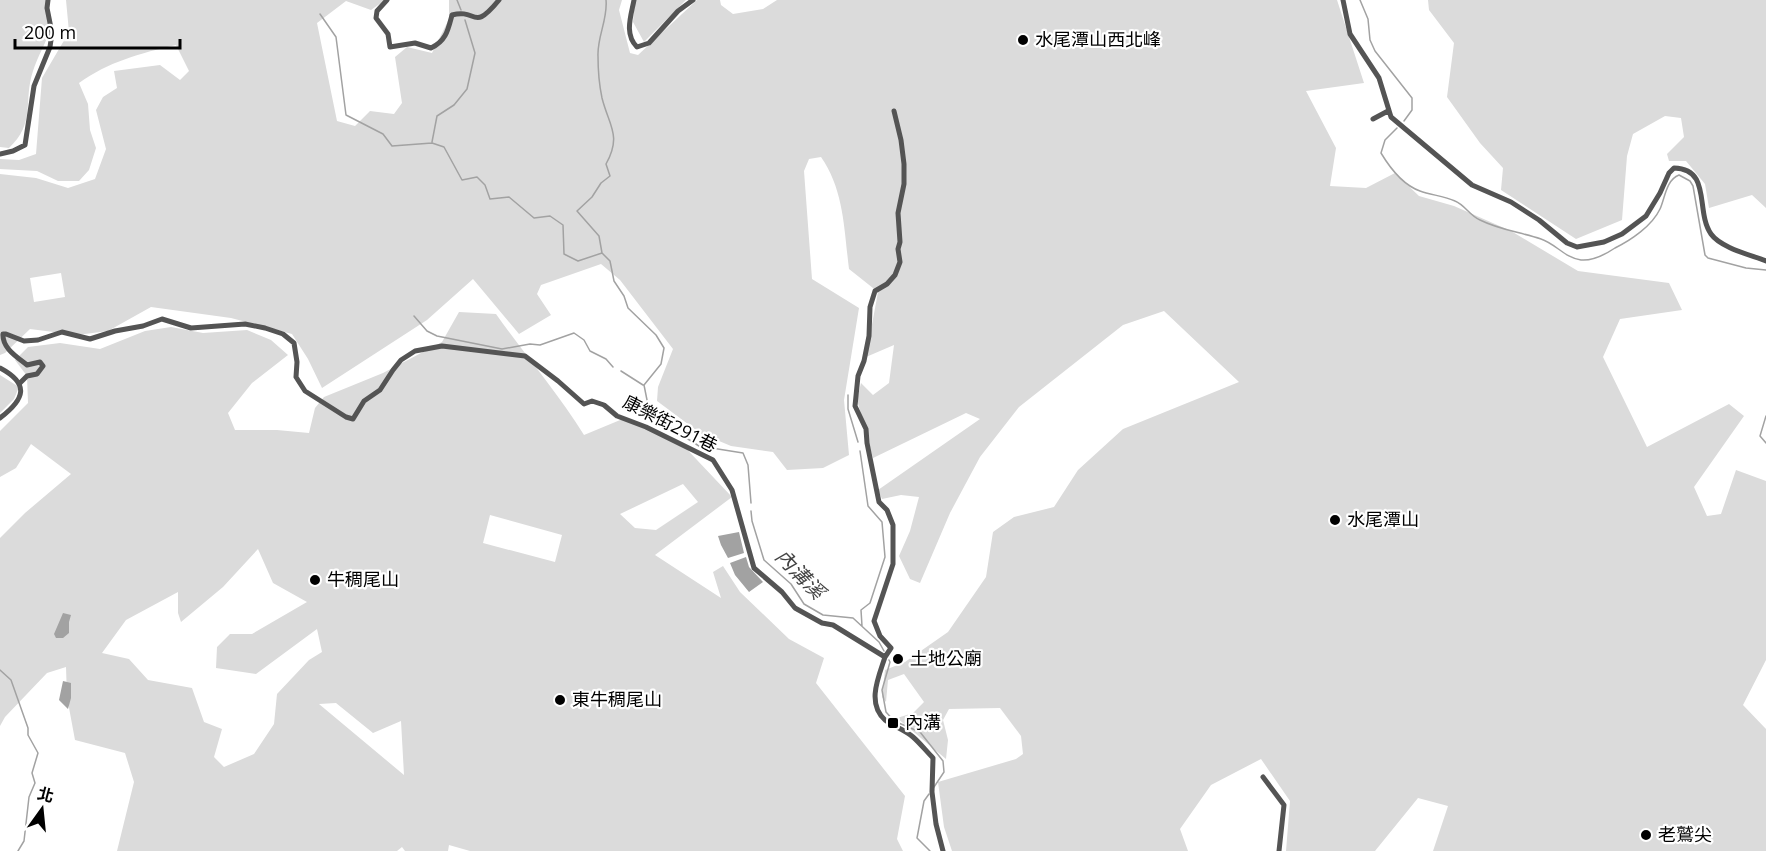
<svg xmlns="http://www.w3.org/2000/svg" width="1766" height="851" font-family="'Open Sans','Noto Sans TC',sans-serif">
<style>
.green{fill:#dbdbdb;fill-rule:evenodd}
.water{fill:#a2a2a2}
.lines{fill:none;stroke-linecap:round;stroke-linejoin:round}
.stream{stroke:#a2a2a2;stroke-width:1.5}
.street{stroke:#545454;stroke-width:5}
.poi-dot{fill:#000;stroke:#fff;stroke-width:2}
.labels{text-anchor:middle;stroke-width:4.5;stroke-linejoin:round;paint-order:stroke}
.poi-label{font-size:18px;fill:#000;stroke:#fff;text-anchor:start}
.street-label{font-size:18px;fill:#000;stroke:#fff}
.water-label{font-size:20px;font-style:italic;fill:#434343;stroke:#fff}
</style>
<rect width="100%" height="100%" fill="#fff"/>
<path class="green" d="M0 0H47C55 37 44 39 33 71 23 101 36 123 9 148L0 147Z
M66 0H385L371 10 346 1 317 23 337 121 355 126 370 111 394 114 402 103 395 57 407 47 432 53 449 19V0H622L619 10 630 53 638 55 697 0H720L721 5 733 14 763 9 777 0H1337L1364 83 1306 91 1336 148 1330 186 1366 188 1395 173 1419 196 1454 206 1511 231 1578 271 1669 283 1682 310 1620 319 1603 357 1647 447 1729 404 1744 416 1694 487 1707 516 1721 514 1736 470 1766 481V660L1743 705 1766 729V851H1433L1448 806 1418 798 1375 851H1286L1290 801 1261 759 1211 785 1180 829 1188 851H952L944 827 938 782 1016 759 1023 754 1021 736 1000 708 949 709 943 720 948 740 946 759 897 718 913 713 924 702 904 674 888 680 886 702 882 697 885 670 905 662 948 632 986 577 993 532 1014 517 1054 507 1078 470 1123 429 1239 382 1164 311 1123 325 1019 407 980 457 950 513 920 583 910 579 899 556 910 531 919 497 901 495 882 499 878 490 980 419 966 413 873 458 857 400 861 383 873 395 889 383 894 345 866 357 878 292 849 269C844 229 844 190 821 157L809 159 804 171 812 279 859 308 844 400 849 455 823 468 787 470 773 452 731 446 700 433 657 401 658 387 673 349 620 280 601 264 541 285 537 294 551 315 519 334 473 279 427 320 322 388 308 359 292 334 231 318 151 307 108 331 77 335 30 329 5 353 0 355V174L36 178 68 188 95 179 106 149 96 110 103 97 117 88 114 71 160 65 180 80 189 71 176 45C141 53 108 62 79 83L88 104 90 130 96 148 89 170 79 181H58L37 171 0 169V159L19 160 36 154 42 78 69 32ZM61 273 65 297 34 302 30 278Z
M635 0H686L644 42 633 22Z
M1428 0H1766V208L1752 195 1709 208 1705 184 1686 161H1669L1667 154 1684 137 1681 118 1665 116 1633 134 1627 156 1622 220 1576 239 1501 190 1503 168 1480 143 1447 97 1454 43 1429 10Z
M459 312 496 314C525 355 558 393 584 435L625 418 680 442 732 497 655 555 721 598 713 572 723 566 740 592 789 639 824 658 816 683 905 796 897 839 903 851H470L449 845 448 851H405L402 847 397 851H117L134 782 125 753 75 740 67 697 66 667 47 673 5 717 0 726V538L25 513 71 474 31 444 16 468 0 477V431L28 403 27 376 15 360 28 347 60 343 100 349 145 331 171 327 203 333 247 330 271 340 288 355 252 383 228 413 235 430H277L309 433 315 408 324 397 383 373 442 342ZM683 484 698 502 656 530 635 528 620 514ZM490 515 562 535 555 562 483 543ZM258 549 273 583 307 602 252 634H230L217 647 216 668 256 674 317 629 322 652 309 660 277 694 274 724 254 754 224 767 214 757 222 729 204 722 192 688 148 680 129 659 102 653 126 620 178 592V613L181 622 223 587ZM336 703 373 733 401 721 404 775 319 704Z
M0 375 19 387 14 399 0 413Z"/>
<path class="water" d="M739 532 744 553 728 558 721 545 718 536Z
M746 557 749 567 763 582 749 592 735 575 730 563Z
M63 613 71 615 69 622V633L63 638H56L54 634Z
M63 681 71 683V698L68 709 59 700Z"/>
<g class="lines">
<path class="stream" d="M457 0 461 10
M1360 0 1368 19 1370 40 1375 51 1412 98V110L1404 121
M320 14 336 37 346 115 383 134 392 146 432 143 444 147 462 180 477 177 485 185 490 199 509 197 534 218 550 216 563 225 564 254 578 261 602 253 610 261 614 281 624 296 628 308 656 335 664 348 661 364 644 385 650 415 699 446 743 453 748 465 751 503
M1397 128 1385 140 1381 153C1390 168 1403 185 1420 191 1431 195 1444 196 1455 201 1465 205 1470 216 1480 220 1500 230 1520 232 1541 239 1556 244 1565 258 1581 260 1592 261 1606 254 1615 248 1631 240 1652 226 1660 209 1665 198 1666 180 1679 175L1690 181 1693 186 1705 255 1708 258 1746 268 1766 270
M432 142 437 116 454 105 467 89 475 53 465 20
M602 253 599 236 577 211 592 197 601 183 610 176 606 164C622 135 609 126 602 98 599 84 598 70 598 56 597 37 608 19 606 0
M414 316 427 331 437 336 502 349 530 344 540 345 574 333 584 340 590 351 606 359 613 367
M621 371 643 385
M848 395V409L858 442
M1766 416 1760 436 1766 443
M860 451 868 506 882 522 885 557 870 603 861 610 862 626
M751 511 752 521 764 560 791 584 804 604 823 615 853 618 879 642 884 651
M889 660 890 662 882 690 886 712 894 721 920 732 943 761 944 772 934 787
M0 670 11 680 28 728V735L38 753 32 773 35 783 29 797 24 841 18 851
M929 794 924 801 917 838 930 851"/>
<path class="street" d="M387 0 377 11 376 18 388 34 390 47 415 43 431 48C446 41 448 30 452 15 478 8 472 33 499 0
M634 0C631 16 624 34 637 47L649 43 678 11 693 0
M1343 0 1350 34 1379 78 1391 117 1472 185 1511 202 1539 220 1567 243 1577 247 1604 242 1622 234 1646 216 1660 193 1669 173 1674 168C1712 169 1695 211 1711 234 1721 248 1751 255 1766 261
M1373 119 1388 111
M0 154 13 151 25 145 34 86 50 47 52 33 47 8 48 0
M0 368C30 384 25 399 0 418
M20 383 27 376 37 374 43 366 40 362 27 365C17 357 2 348 3 334H6L24 341 38 340 62 332 90 339 115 331 143 326 162 319 191 328 245 324 265 328 283 334 294 343 297 362 296 377 305 391 346 417 353 419 364 401 380 390 393 370 401 360 415 351 442 346 525 356 558 381 584 404 592 401 604 405 617 416 646 427 713 460 732 490 754 568 782 592 795 608 822 623 833 625 885 657C879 676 866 703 885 720 893 726 905 730 913 737 920 743 926 751 933 758L932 792 936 824 943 851
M885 657 891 648 880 636 874 621 893 564V525L887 510 879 502 867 443 866 429 855 406 858 376 864 361 869 336 870 307 875 291 887 284 895 275 900 262 898 249 900 242 898 213 904 184V164L901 140 894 111
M1263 777 1284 805 1279 851"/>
</g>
<g class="poi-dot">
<circle cx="1023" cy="40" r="6"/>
<circle cx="1335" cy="520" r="6"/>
<circle cx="315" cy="580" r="6"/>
<circle cx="898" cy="659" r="6"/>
<circle cx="560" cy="700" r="6"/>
<rect x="887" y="717" width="12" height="12" rx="3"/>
<circle cx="1646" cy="835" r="6"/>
</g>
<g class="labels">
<g class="poi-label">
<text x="1035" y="46">水尾潭山西北峰</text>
<text x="1347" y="526">水尾潭山</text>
<text x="327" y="586">牛稠尾山</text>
<text x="910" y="665">土地公廟</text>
<text x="572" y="706">東牛稠尾山</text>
<text x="905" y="729">內溝</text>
<text x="1658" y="841">老鷲尖</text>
</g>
<g class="street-label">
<text transform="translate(670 424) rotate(27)" y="6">康樂街291巷</text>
</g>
<g class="water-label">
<text transform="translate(800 574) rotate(46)" y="7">內溝溪</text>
</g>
</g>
<g transform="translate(42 809) rotate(15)" stroke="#ffffff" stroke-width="4.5" paint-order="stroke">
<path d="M0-4.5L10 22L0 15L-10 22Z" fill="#000000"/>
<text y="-9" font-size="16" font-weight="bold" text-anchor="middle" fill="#000000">北</text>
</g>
<path d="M15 39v9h165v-9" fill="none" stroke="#000000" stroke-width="3"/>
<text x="24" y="39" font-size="18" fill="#000000" stroke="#ffffff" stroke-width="4.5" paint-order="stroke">200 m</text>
</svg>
